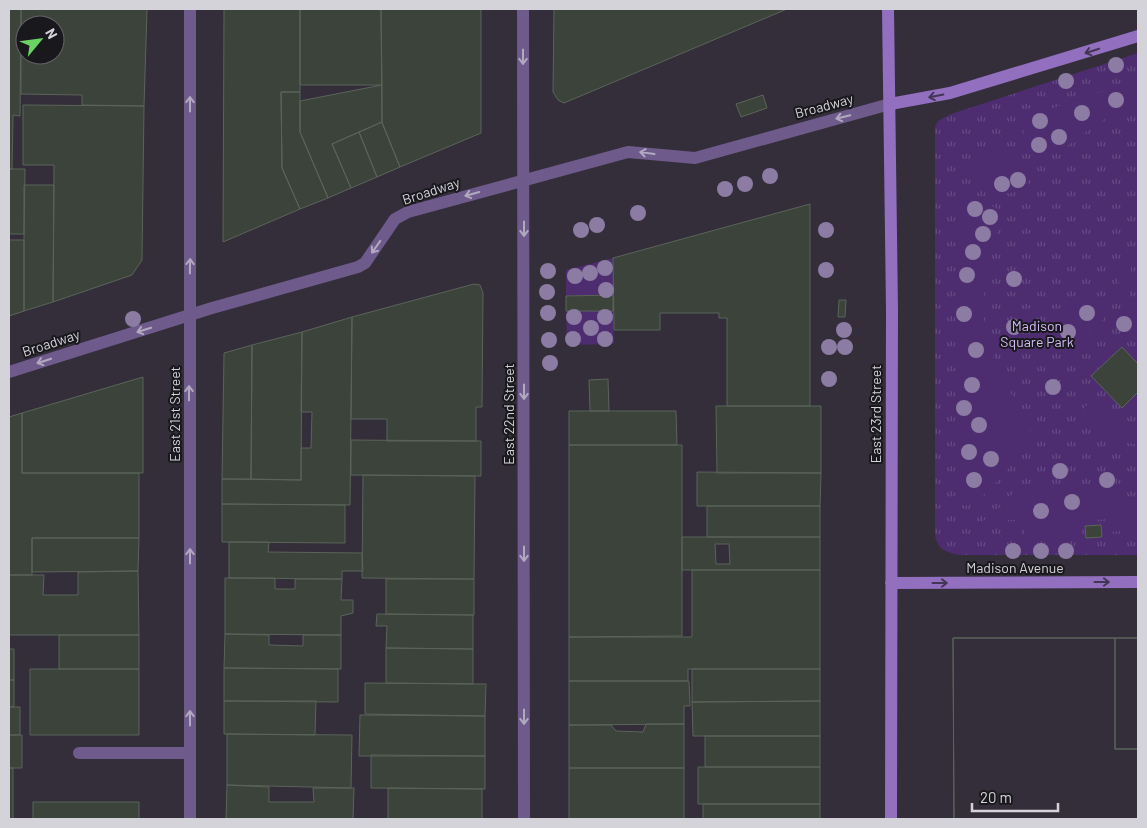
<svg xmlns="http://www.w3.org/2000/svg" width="1147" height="828" font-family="Barlow,sans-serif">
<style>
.grass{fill:url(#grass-tufts)}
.garden{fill:#4d2d70}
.building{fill:#3b433a;stroke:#5b645a;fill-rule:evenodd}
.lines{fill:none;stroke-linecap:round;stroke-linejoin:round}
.lane{stroke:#6f5a8c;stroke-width:12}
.street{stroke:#6f5a8c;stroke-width:12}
.secondary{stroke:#926fbf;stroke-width:12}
.tree{fill:#8c7ca3}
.oneway{stroke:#433655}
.oneway2{stroke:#b1a9bf}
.labels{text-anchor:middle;stroke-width:4;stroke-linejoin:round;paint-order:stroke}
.street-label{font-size:14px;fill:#d5d3da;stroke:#19181c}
.park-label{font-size:14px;fill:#d5bbfa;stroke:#19181c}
</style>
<defs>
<pattern id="grass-tufts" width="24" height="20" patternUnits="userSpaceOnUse" patternTransform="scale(1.25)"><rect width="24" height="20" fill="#4d2d70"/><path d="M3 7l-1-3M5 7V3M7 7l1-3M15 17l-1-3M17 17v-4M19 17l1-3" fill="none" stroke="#664b84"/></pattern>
</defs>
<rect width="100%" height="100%" fill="#332e39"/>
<path class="grass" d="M1138 53V555H959C946 552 938 550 935 535V127L938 121 951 114Z"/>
<path class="garden" d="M1138 80V104C1126 109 1114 113 1103 120 1088 128 1062 154 1047 155 1027 157 1014 125 1032 115Z
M998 144C1069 167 1003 227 976 167 977 153 983 145 998 144Z
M979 196 1000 212 1002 220 990 249 986 267 983 310 985 331 1000 376 1027 420 1031 435 1025 449 999 479 981 498 965 506 957 501 955 490 956 219C957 206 965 195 979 196Z
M1125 256 1131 263C1132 274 1128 284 1130 295 1132 309 1138 320 1138 334L1136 336C1120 309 1113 286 1125 256Z
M613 258V295L566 296V270Z
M1086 293 1107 315 1070 353 1048 332Z
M566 311H613L614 344 567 345Z
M1097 400 1115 414 1113 417 1138 442V445L1100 435 1082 423 1080 412 1089 403Z
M1020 486 1029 492C1066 489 1105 483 1138 504V530L1108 532 1107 519 1078 521 1079 535 1025 536V520H992L991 536 978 534 975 530 977 526 1000 507Z"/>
<path class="building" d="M9 9H21L20 116 13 115 12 169H9Z
M21 9H147L144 106 82 105V95L21 94ZM25 25H55V55H25Z
M224 9H300V92H281L282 168 300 209 223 242Z
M300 9H381L382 85H300Z
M381 9H481V133L400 167 382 123Z
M554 9H787L564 103 558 100 553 92Z
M382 85V122L332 144 351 188 328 198 300 132V101Z
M281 92H300V132L328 198 300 209 282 168Z
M763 95 767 108 741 117 736 104Z
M23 105 144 106 142 260 132 275 53 302 54 165H23Z
M382 122 400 167 377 177 359 132Z
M359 132 377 177 351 188 332 144Z
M9 169H25L24 234H9Z
M24 185H54L53 302 24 311Z
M810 204V406H727V318H719V313H660V330H614L613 258Z
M9 240H24V311L9 316Z
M474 284 480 285 483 293 482 407H476V441H387V419H351L352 317Z
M613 295V311H566V296Z
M839 300H846L845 317H838Z
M352 317 350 505 222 504V479L301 480V448H311L312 412H301L302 332Z
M302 332 301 480 251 479 252 345Z
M252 345 251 479H222L224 353Z
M1122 347 1138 364V392L1122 408 1091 376Z
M143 377V473H22V413Z
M608 379 609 411H590L589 380Z
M716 406H821V473H717Z
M569 411H676L677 445H569Z
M22 413V473H139V538H32V575H9V417Z
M351 440 481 441V476L351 475Z
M569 445H682V636L569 637Z
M697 472 821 473 820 506H697Z
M363 475 475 476 474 579 362 578Z
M222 504 345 505V543L222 542Z
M707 506H820V537H707Z
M1101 525 1102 537 1086 538 1085 526Z
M682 537H820V570H682ZM715 544H729L730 564H716Z
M32 538H139L138 571 32 572Z
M229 542H269L268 552 362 553 363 571H342V579L229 578Z
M692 570H820V669H688V681H569V637H692Z
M138 571 139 635H9V575H44L43 595H78V572Z
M225 578H275V589H295V579H342L341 600H353V613L341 616V635L225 634Z
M386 579H474V615L386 614Z
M377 614 473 615V649L386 648 387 626H376Z
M225 634 269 635V645L303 646V635H341V669L224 668Z
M59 635H139V669H59Z
M953 638H1115V749H1138V819H954Z
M953 638H1138V819H954Z
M1115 638H1138V749H1115Z
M386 648 473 649V684L386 683Z
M9 649H14V680H9Z
M224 668 338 669V702L224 701Z
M30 669H139V735H30Z
M692 669H820V701L692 702Z
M9 680H14V707H9Z
M569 681H689L690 706H684V724L569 725Z
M365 683 486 684 485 716 365 714Z
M224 701H316L315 735 224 734Z
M820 701V736H693L692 702Z
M9 707H20V735H9Z
M360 715 485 716V756H359Z
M646 724H684V768H569V725H611L616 731 643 732Z
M227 734 352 735 351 788 227 785Z
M9 735H22V768H9Z
M705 736H820V767H705Z
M371 755 485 756V789L371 788Z
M698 767H820V804H698Z
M9 768H13V819H9Z
M569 768H684V819H569Z
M227 785 269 787V802H314L313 788H354L353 819H226Z
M388 788 482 789V819H388Z
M33 802H139V819H33Z
M703 804H820V819H703Z"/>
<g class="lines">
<path class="lane" d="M79 753H190"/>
<path class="street" d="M523 9 524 819
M9 372 212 308 358 267 365 263 395 219 408 212 628 152 695 158 890 104
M190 819V9"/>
<path class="secondary" d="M888 9 892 310 891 819
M890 104 950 93 1138 36
M891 583 1138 582"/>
</g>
<g class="tree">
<circle cx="1116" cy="65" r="8"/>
<circle cx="1066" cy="81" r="8"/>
<circle cx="1116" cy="100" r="8"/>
<circle cx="1082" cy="113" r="8"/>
<circle cx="1040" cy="121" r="8"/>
<circle cx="1059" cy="137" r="8"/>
<circle cx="1039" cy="145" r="8"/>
<circle cx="770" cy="176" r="8"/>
<circle cx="1018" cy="180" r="8"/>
<circle cx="745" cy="184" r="8"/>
<circle cx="1002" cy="184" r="8"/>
<circle cx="725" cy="189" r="8"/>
<circle cx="975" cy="209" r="8"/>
<circle cx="638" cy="213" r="8"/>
<circle cx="990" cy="217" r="8"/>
<circle cx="597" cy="225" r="8"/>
<circle cx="581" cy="230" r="8"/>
<circle cx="826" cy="230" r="8"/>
<circle cx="983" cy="234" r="8"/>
<circle cx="973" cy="252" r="8"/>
<circle cx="605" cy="268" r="8"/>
<circle cx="826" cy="270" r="8"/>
<circle cx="548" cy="271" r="8"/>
<circle cx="590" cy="273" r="8"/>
<circle cx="967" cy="275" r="8"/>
<circle cx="575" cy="276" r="8"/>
<circle cx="1014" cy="279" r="8"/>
<circle cx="606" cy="290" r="8"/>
<circle cx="547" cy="292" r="8"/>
<circle cx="548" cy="313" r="8"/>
<circle cx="1087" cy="313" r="8"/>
<circle cx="964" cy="314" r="8"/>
<circle cx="574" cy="317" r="8"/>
<circle cx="605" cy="317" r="8"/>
<circle cx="133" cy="319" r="8"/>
<circle cx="1124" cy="324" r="8"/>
<circle cx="1014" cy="327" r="8"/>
<circle cx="591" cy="328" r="8"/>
<circle cx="844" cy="330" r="8"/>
<circle cx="1068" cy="332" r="8"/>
<circle cx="573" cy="339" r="8"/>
<circle cx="605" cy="339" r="8"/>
<circle cx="549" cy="340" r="8"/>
<circle cx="829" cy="347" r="8"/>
<circle cx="845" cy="347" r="8"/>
<circle cx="976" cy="350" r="8"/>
<circle cx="550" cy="363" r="8"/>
<circle cx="829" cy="379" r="8"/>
<circle cx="972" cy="385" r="8"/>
<circle cx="1053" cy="387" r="8"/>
<circle cx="964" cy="408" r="8"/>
<circle cx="979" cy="425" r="8"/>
<circle cx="969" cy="452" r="8"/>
<circle cx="991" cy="459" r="8"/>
<circle cx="1060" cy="471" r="8"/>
<circle cx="974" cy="480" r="8"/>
<circle cx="1107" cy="480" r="8"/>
<circle cx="1072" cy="502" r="8"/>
<circle cx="1041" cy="511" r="8"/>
<circle cx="1013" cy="551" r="8"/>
<circle cx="1041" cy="551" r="8"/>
<circle cx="1066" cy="551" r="8"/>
</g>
<defs><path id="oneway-shaft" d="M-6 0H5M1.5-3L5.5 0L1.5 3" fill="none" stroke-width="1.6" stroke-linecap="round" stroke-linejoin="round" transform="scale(1.25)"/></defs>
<g class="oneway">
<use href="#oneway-shaft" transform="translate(1092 51) rotate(162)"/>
<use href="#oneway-shaft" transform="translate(936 96) rotate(169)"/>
<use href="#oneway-shaft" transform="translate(1102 582)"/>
<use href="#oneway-shaft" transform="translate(940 583)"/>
</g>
<g class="oneway2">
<use href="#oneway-shaft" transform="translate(523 57) rotate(90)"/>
<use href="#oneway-shaft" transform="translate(190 104) rotate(-90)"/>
<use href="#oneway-shaft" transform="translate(843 117) rotate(166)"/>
<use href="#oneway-shaft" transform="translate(647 153) rotate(-172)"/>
<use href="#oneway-shaft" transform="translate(472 194) rotate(164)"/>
<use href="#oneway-shaft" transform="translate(524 229) rotate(90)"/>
<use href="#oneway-shaft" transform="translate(376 247) rotate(125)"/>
<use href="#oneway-shaft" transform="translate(190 266) rotate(-89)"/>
<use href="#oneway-shaft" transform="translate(144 330) rotate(163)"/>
<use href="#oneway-shaft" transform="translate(44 361) rotate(162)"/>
<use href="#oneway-shaft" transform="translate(524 392) rotate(90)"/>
<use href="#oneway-shaft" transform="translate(189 393) rotate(-90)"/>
<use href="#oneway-shaft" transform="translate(524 554) rotate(90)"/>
<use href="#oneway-shaft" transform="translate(190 556) rotate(-90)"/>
<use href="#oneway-shaft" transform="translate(524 717) rotate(90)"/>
<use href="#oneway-shaft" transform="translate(190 718) rotate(-90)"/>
</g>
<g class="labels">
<g class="street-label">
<text transform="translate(824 106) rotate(-15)" y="5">Broadway</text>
<text transform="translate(431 191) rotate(-18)" y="5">Broadway</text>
<text transform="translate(51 343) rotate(-18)" y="5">Broadway</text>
<text transform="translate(175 414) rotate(-90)" y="5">East 21st Street</text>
<text transform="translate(509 414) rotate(-90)" y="5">East 22nd Street</text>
<text transform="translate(876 414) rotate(-90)" y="5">East 23rd Street</text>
<text x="1015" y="573">Madison Avenue</text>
</g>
<g class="park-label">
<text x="1037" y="331">Madison<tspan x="1037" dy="16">Square Park</tspan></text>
</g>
</g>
<rect width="1147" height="828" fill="none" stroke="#d5d3da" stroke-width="20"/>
<g transform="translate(40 40) rotate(61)"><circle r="24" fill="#19181c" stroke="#646368"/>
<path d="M0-4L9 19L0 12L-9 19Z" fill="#6ad363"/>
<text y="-8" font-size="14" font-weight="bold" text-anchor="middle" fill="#d5d3da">N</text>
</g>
<path d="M972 803v8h86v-8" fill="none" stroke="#d5d3da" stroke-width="2.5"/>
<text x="980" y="803" font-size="15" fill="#d5d3da" stroke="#19181c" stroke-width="4" paint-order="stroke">20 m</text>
</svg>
